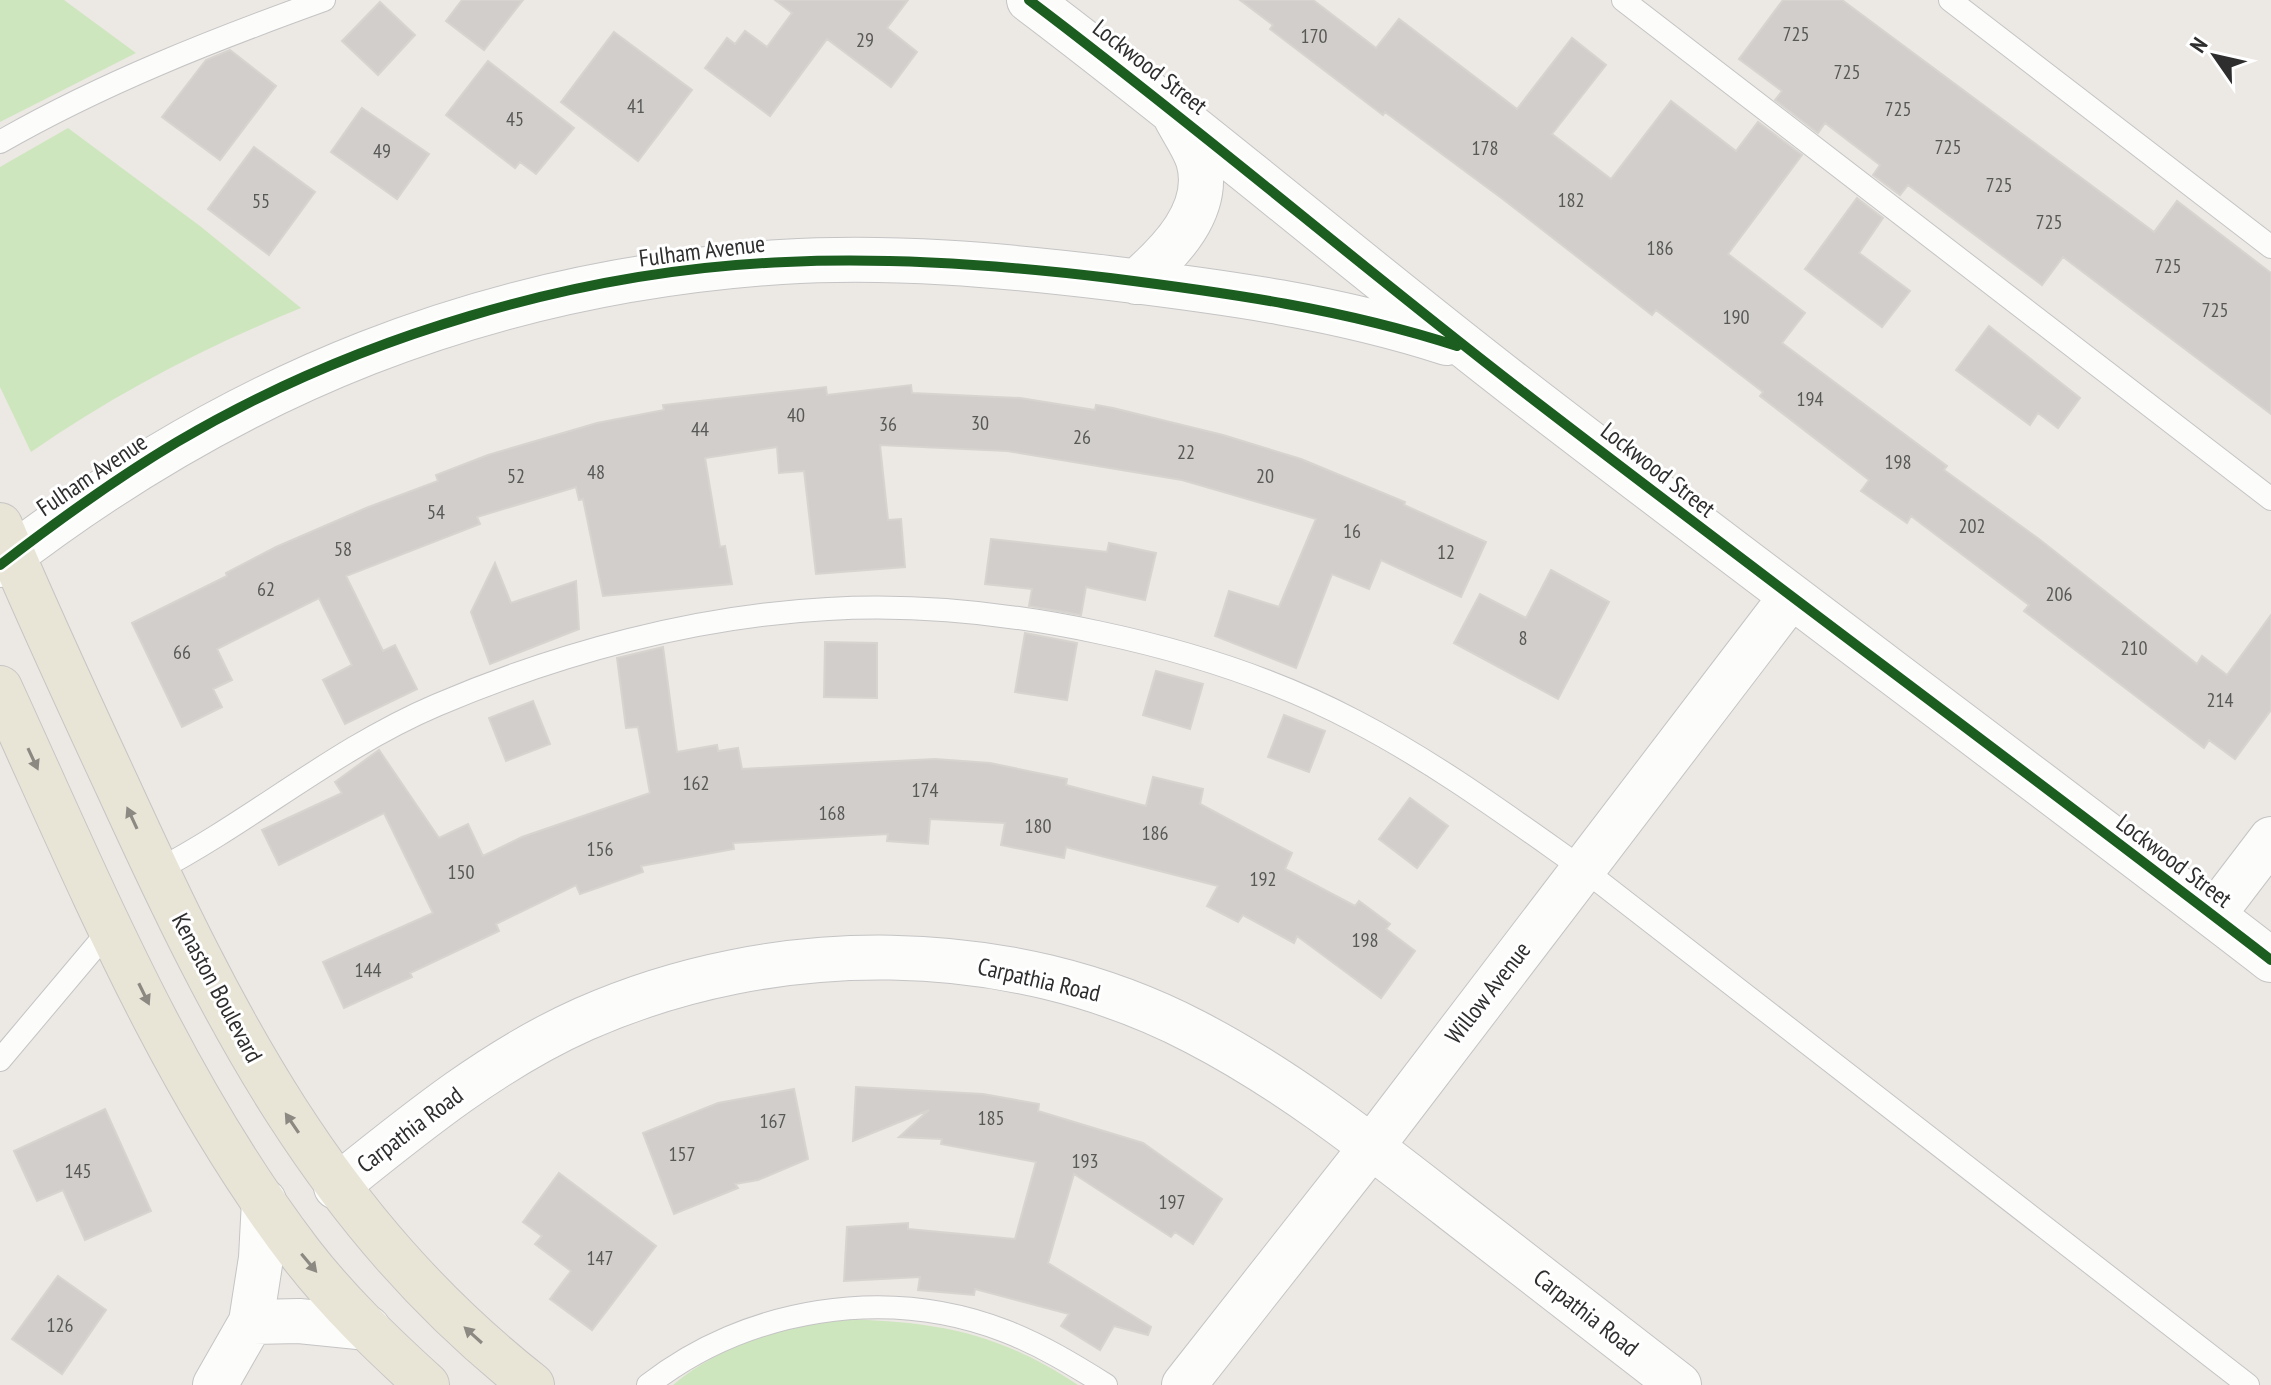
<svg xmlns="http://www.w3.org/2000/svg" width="2271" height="1385" font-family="'PT Sans Narrow',sans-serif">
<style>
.green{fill:#cee6be}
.building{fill:#d1cecb;stroke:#d7d4d0;stroke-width:2}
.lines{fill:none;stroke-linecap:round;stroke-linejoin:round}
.service-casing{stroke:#c5c4c5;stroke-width:24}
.minor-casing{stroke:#c5c4c5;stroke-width:46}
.primary-casing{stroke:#c6c5c4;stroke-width:46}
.service{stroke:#fcfcfb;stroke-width:22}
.minor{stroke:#fcfcfb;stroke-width:44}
.primary{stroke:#e8e4d6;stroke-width:44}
.cycleway-casing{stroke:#fff;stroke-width:15}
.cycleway{stroke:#1b5e20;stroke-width:10}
.oneway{fill:#8b8982}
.labels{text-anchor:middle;stroke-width:6;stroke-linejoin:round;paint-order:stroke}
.number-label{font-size:20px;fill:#585857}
.street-label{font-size:24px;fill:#2e2e2e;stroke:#fff}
</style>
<rect width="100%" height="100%" fill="#ece8e4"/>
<path class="green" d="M0 0H64L136 53 0 122Z
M68 128 200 226 301 308C205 347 116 393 31 452L0 387V167Z
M838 1319C933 1321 997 1331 1078 1385H673C719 1346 779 1328 838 1319Z"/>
<path class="building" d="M462 0H523L484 50 446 21Z
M775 0H908L887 28 917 52 891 87 827 39 770 116 705 68 727 38 735 44 745 31 767 47 792 13Z
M1240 0H1313L1376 48 1399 19 1517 109 1572 38 1606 65 1552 134 1611 179 1671 101 1736 151 1758 122 1802 155 1728 254 1805 313 1782 343 1947 466 1944 470 2039 539 2197 664 2202 656 2227 675 2271 615V710L2235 759 2209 740 2204 748 2024 611 2029 605 1911 516 1907 523 1861 491 1869 480 1760 396 1763 392 1656 310 1652 315 1504 200 1385 112 1383 115 1270 29 1273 25Z
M1783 0H1842L2154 232 2177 201 2271 273V414L2063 257 2042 285 1908 185 1900 195 1873 175 1880 165 1825 123 1818 133 1775 100 1782 91 1739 59Z
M380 2 415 35 378 75 342 41Z
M614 32 692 90 638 161 561 102Z
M230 50 276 86 220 160 162 117 206 60Z
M488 61 574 128 536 174 520 162 515 168 446 115Z
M362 108 429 154 397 199 331 152Z
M254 147 315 192 269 255 208 209Z
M1857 198 1883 218 1859 253 1910 291 1882 327 1805 269Z
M1989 326 2080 398 2058 428 2038 413 2030 425 1956 370Z
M911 385 912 393 1020 398 1095 410 1096 405 1113 408 1223 435 1301 459 1405 502 1404 505 1486 542 1461 597 1381 560 1369 589 1332 574 1296 668 1215 636 1229 591 1279 607 1316 519 1182 480 1007 451 880 445 888 520 901 519 905 567 816 574 804 471 779 473 777 447 705 458 720 547 725 546 732 584 603 596 583 499 579 500 576 487 477 517 480 524 346 576 383 651 395 645 417 689 345 724 323 680 352 665 319 598 217 649 232 680 213 689 222 707 182 727 132 623 227 576 226 573 276 547 366 508 438 481 436 475 488 455 597 423 664 410 663 405 826 387 827 395Z
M991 539 1107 552 1109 543 1156 553 1145 600 1086 587 1081 615 1029 606 1032 589 985 584Z
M495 563 511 603 576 581 579 629 490 664 471 612Z
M1551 570 1609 602 1558 699 1454 643 1480 594 1526 618Z
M1025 633 1077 643 1067 700 1015 692Z
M825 642 877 643V698L824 697Z
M663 647 677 752 717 745 718 751 738 748 742 769 935 759 990 763 1067 779 1066 785 1146 806 1153 777 1203 789 1200 804 1292 853 1285 869 1355 906 1359 901 1390 924 1386 929 1415 951 1381 998 1297 936 1294 943 1243 915 1238 922 1207 906 1218 886 1066 847 1064 858 1001 845 1005 823 930 819 928 844 887 841 888 834 733 843 734 849 641 866 643 872 580 894 576 885 496 924 499 931 410 973 412 977 344 1008 323 962 433 913 384 813 279 865 262 830 342 793 335 782 379 750 439 838 468 824 483 856 522 837 650 793 638 727 626 728 617 658Z
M1156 671 1203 684 1190 729 1143 715Z
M533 701 550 744 506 761 489 718Z
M1284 715 1325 731 1309 772 1268 757Z
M1410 798 1448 826 1417 868 1379 839Z
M856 1087 983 1094 1039 1104 1038 1111 1143 1143 1222 1199 1193 1244 1175 1232 1171 1237 1074 1174 1048 1263 1151 1327 1148 1335 1114 1326 1100 1350 1061 1326 1069 1314 975 1289 974 1295 918 1290 920 1277 844 1281 847 1227 908 1223V1229L1015 1239 1036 1162 941 1144 942 1139 899 1137 929 1110 853 1141Z
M794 1089 808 1159 758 1180 735 1184 738 1188 674 1214 643 1133 718 1103Z
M105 1109 151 1211 85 1240 63 1190 37 1201 14 1151Z
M559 1173 656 1246 592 1330 550 1299 571 1271 535 1244 542 1236 523 1222Z
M58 1276 106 1310 62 1374 12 1339Z"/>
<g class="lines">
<g class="service-casing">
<path id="service" d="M1623 0 2271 499
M1950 0 2271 247
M0 142C103 83 213 40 324 0
M156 871C253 820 336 748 437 705 559 653 695 616 828 609 993 599 1209 644 1355 721 1436 763 1509 817 1583 869L2248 1385
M0 1060 111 928
M648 1385C747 1308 886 1285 1005 1331 1041 1345 1074 1365 1106 1385"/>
</g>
<g class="minor-casing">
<path id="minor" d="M1029 0C1195 125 1353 260 1517 387 1767 580 2021 767 2271 960
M1136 282C1169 253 1213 210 1198 160 1193 145 1182 130 1175 116
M0 565C234 384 484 282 781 262 891 255 1000 265 1109 278 1225 292 1336 307 1447 343
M2213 915 2271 839
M336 1187C413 1125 492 1060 584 1019 774 935 1009 935 1195 1032 1286 1079 1367 1143 1448 1206 1525 1265 1602 1325 1679 1385
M251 1322 299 1321 368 1328
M215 1385 251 1322 261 1258 264 1201
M1184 1385 1372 1146 1790 598"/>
</g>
<g class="primary-casing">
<path id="primary" d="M0 525C37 613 77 699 117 785 224 1019 325 1222 532 1385
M0 688C89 882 171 1084 301 1254 338 1302 383 1345 427 1385"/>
</g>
<use href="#service" class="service"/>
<use href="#minor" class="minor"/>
<use href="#primary" class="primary"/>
<g class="cycleway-casing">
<path id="cycleway" d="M1029 0C1195 125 1353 260 1517 387 1767 580 2021 767 2271 960
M0 565C57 521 115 479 177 442 355 337 580 270 786 262 895 257 1002 265 1110 278 1229 293 1343 309 1457 346"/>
</g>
<use href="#cycleway" class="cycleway"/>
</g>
<defs><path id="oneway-solid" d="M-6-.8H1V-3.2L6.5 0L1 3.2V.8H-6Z" transform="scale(2)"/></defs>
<g class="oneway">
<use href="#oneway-solid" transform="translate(33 759) rotate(65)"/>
<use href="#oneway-solid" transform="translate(132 818) rotate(-115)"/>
<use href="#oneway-solid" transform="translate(144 994) rotate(64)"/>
<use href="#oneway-solid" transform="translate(292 1123) rotate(-124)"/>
<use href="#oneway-solid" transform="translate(309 1263) rotate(50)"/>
<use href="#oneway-solid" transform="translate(473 1335) rotate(-138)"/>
</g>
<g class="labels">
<g class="number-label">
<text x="1796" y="41">725</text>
<text x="1314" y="43">170</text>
<text x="865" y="47">29</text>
<text x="1847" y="79">725</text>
<text x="636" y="113">41</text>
<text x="1898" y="116">725</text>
<text x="515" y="126">45</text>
<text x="1948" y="154">725</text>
<text x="1485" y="155">178</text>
<text x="382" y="158">49</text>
<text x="1999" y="192">725</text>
<text x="1571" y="207">182</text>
<text x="261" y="208">55</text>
<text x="2049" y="229">725</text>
<text x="1660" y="255">186</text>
<text x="2168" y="273">725</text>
<text x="2215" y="317">725</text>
<text x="1736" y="324">190</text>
<text x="1810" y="406">194</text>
<text x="796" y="422">40</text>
<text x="980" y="430">30</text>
<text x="888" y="431">36</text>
<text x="700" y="436">44</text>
<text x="1082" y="444">26</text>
<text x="1186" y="459">22</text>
<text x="1898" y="469">198</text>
<text x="596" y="479">48</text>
<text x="516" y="483">52</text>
<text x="1265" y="483">20</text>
<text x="436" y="519">54</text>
<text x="1972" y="533">202</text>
<text x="1352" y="538">16</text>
<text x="343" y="556">58</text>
<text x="1446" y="559">12</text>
<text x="266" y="596">62</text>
<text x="2059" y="601">206</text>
<text x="1523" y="645">8</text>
<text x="2134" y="655">210</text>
<text x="182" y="659">66</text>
<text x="2220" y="707">214</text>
<text x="696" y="790">162</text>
<text x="925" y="797">174</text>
<text x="832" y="820">168</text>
<text x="1038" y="833">180</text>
<text x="1155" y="840">186</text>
<text x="600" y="856">156</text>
<text x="461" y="879">150</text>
<text x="1263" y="886">192</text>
<text x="1365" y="947">198</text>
<text x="368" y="977">144</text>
<text x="991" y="1125">185</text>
<text x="773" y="1128">167</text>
<text x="682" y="1161">157</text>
<text x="1085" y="1168">193</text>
<text x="78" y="1178">145</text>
<text x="1172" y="1209">197</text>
<text x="600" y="1265">147</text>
<text x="60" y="1332">126</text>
</g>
<g class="street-label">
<text transform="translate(1150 67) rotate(38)" y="8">Lockwood Street</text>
<text transform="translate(702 251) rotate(-7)" y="8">Fulham Avenue</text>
<text transform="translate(1658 470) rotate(38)" y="8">Lockwood Street</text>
<text transform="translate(92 475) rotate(-34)" y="8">Fulham Avenue</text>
<text transform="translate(2174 861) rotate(37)" y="8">Lockwood Street</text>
<text transform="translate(1039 980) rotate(13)" y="8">Carpathia Road</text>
<text transform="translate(217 988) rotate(62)" y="8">Kenaston Boulevard</text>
<text transform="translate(1488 993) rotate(-52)" y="8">Willow Avenue</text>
<text transform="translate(410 1130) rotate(-37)" y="8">Carpathia Road</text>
<text transform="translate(1586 1313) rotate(38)" y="8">Carpathia Road</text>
</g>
</g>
<g transform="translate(2215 56) rotate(304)" stroke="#ffffff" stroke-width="6" paint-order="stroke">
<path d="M0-6L14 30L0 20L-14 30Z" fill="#2e2e2e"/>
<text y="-12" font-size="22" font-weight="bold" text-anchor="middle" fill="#2e2e2e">N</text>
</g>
</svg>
